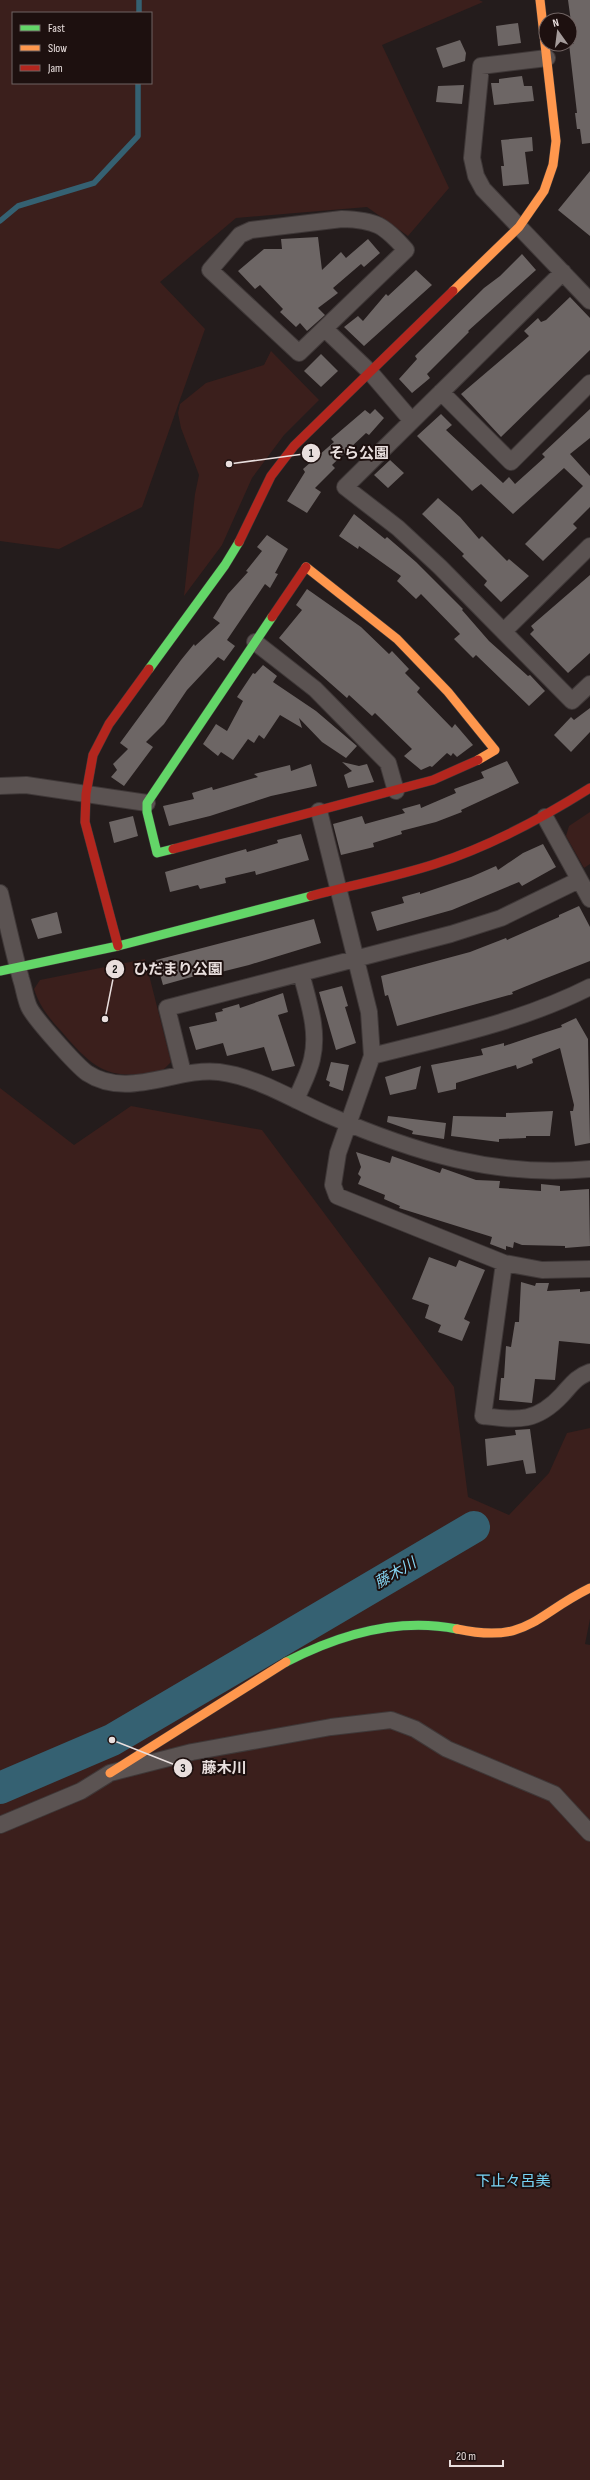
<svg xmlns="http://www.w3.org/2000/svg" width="590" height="2480" font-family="'Sofia Sans Condensed','Noto Sans JP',sans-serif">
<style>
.green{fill:#3b1f1c;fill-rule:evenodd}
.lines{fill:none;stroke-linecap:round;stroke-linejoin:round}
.stream{stroke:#356172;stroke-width:5.5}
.river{stroke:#356172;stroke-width:32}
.building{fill:#6d6665}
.street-casing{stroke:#3f3838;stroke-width:18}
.fast-casing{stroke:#3f3838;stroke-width:10}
.slow-casing{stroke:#3f3838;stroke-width:10}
.jam-casing{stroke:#3f3838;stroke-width:10}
.street{stroke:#5b5352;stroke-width:16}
.fast{stroke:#63d668;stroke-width:9}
.slow{stroke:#ff974d;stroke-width:9}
.jam{stroke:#b3261e;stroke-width:9}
.labels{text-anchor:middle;stroke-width:4;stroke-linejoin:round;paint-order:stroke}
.water-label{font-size:15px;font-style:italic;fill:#86d7f5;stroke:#1d100f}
.neighbourhood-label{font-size:15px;fill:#78d5f7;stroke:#1d100f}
.leader{fill:none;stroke:#e9dfde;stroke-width:1.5}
.callout-dot{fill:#e9dfde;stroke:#1d100f;stroke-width:1.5}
.mark-label{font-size:12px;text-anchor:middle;font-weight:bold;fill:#111}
.callout-label{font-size:15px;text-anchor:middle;font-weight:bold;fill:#e9dfde;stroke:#1d100f;stroke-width:4;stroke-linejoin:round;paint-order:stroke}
</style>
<rect width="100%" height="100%" fill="#241c1c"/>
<path class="green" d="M0 0H479L483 2 382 45 449 188 408 236 367 207 236 218 160 282 205 329 142 507 59 549 0 541ZM13 13H151V83H13Z
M271 351 319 400 284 435 252 478 222 545 184 596 195 494 199 475 181 428 178 413 180 404 206 383 264 365Z
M590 812V864L584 868 566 836 569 826Z
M145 959 171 1062 162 1071C110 1081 95 1071 62 1032 49 1018 40 1007 34 989L40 980Z
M0 1088 74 1145 131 1106 262 1130 454 1387 468 1497 509 1515 549 1473 567 1433 590 1428V1619L585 1644 590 1645V2480H0Z"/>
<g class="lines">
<path class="stream" d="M139 13V0
M0 221 18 206 94 183 138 136V83"/>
<path class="river" d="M0 1788 112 1740 474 1527"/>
</g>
<path class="building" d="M568 0H590V143L582 144 580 129H577L575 113H577L569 44H574Z
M518 23 521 43 498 46 496 26Z
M460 40 466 53 465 61 443 68 436 48Z
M522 76 524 86H532L534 101 494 105 491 83H499V79Z
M464 85 462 104 436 102 438 86Z
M532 137 533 151 525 152 529 184 503 186 501 166H504L501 140Z
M590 171V236L558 210Z
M318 237 322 270 341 252 346 258 368 239 380 253 364 267 361 264 333 288 338 293 318 308 325 315 307 331 300 323 296 327 280 312 283 309 260 285 255 289 238 271 264 249H282L281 239Z
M522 254 536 270 468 331 469 332 427 374 430 378 412 393 399 379 417 359 415 356 484 288 500 276Z
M416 270 432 285 364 346 344 327 358 316 363 321 386 294 388 296Z
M570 297 590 318V350L501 437 461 394 529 336 524 331 538 318 541 322 546 320Z
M321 354 338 371 321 387 304 371Z
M375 409 384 418 369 435 366 433 332 465 335 468 315 488 321 492 307 513 287 501 305 472 303 469 334 442 331 439 365 410 370 414Z
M590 409V438L570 454 590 476V507L573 524 577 528 543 561 525 544 583 486 564 468 513 514 481 484 472 491 417 436 441 414 452 425 446 430 503 483 509 477 515 484 545 457 542 454Z
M390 460 404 473 388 488 374 475Z
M438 498 460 517 479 539 482 536 507 561 509 559 529 576 501 602 484 585 487 581 462 556 464 554 422 514Z
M354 514 385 539 387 537 416 562 463 609 462 610 489 641 528 676 530 675 545 691 529 706 476 655 473 658 454 639 460 634 421 594 416 599 397 581 401 576 359 546 358 549 339 536Z
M267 535 288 549 275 573 278 574 270 588 265 584 227 640 235 646 224 661 218 657 187 690 164 724 146 742 153 747 124 786 111 777 117 770 113 764 128 749 120 743 181 660 194 644 195 646 220 623 213 618 228 594 248 572 246 571 262 551 257 547Z
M590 575V653L568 673 530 634 534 630 531 626Z
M307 589 361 627 389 654 392 651 409 669 405 673 420 688 417 692 452 728 455 724 473 745 457 757 453 753 451 756 447 753 432 767 430 766 421 770 404 756 412 749 375 713 372 716 349 695 347 698 279 638 302 610 296 605Z
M263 665 277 676 273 682 316 711 357 746 346 758 322 742 299 718 302 728 280 715 264 739 259 735 254 743 248 739 233 760 221 752 218 756 203 744 216 724 227 731 243 701 237 697 253 673 255 674Z
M590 708V732L571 752 554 735 571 717 574 720Z
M507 761 519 783 461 810 462 812 436 822 401 831 402 834 373 843 374 847 341 855 333 824 362 816 365 824 405 813 402 809 420 804 421 808 456 793 454 789 484 778 481 772Z
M342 762 359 766 367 764 374 782 348 788 344 775 352 771Z
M311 764 317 786 271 796 210 816 169 826 163 806 194 799 192 793 212 787 213 790 258 777 254 774 290 765 291 771Z
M133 816 138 836 114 843 109 822Z
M301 834 309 860 256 875 255 871 225 878 226 883 200 889 198 885 170 892 165 872 246 849 247 852 278 843 277 840Z
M543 844 556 867 522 886 519 882 452 910 377 931 371 912 404 903 402 897 420 892V894L471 877 496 866 498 870 523 853Z
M579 906 590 927V961L544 979 512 992 513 994 397 1026 388 995 385 996 381 976 470 952 506 938 507 940 559 917V915Z
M57 912 62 933 38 939 31 919Z
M314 919 321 943 249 965 221 972 220 969 163 985 156 960Z
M342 986 348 1006 345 1007 356 1043 336 1050 319 992Z
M283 993 288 1012 278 1015 295 1066 272 1071 264 1047 227 1056 223 1043 196 1050 189 1027 217 1021 215 1013 223 1011 222 1009 239 1004 240 1008Z
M576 1018 588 1039 590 1143 575 1146 570 1111H573L574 1105 560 1048 532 1059 533 1063 517 1069 516 1065 456 1083V1089L438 1093 431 1065 483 1055 481 1049 504 1043V1046L531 1037 562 1027 561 1025Z
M331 1062 349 1065 343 1091 329 1086 330 1082 326 1080Z
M421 1066 416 1089 390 1095 385 1077Z
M553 1111 550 1136H526V1138L499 1139V1142L451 1136 453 1116 506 1117V1113Z
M388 1116 446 1123 444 1139 412 1134 413 1131 387 1122Z
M356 1152 390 1163 392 1156 440 1173 442 1168 476 1180 500 1181 499 1188 541 1191V1184L560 1186V1191L589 1189 590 1246 565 1248V1246L522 1245 514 1242 513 1248 506 1246V1250L490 1244 492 1237 399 1208 400 1206 384 1199 385 1195 358 1184 361 1177 358 1174 361 1167Z
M429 1257 456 1267 459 1260 485 1270 464 1319 470 1322 462 1341 438 1332 441 1325 425 1318 429 1305 412 1299Z
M521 1282 535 1286 536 1283H549L547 1291 580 1289V1292L590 1291V1344L559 1341 555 1380 535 1379 532 1403 499 1400 501 1378H504L506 1346 511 1347 515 1322H519Z
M530 1429 536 1473 526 1474 523 1460 487 1466 485 1439 516 1435 515 1430Z"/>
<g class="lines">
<g class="street-casing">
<path id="street" d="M547 58 481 66 472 158 476 176 483 189 590 301
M342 219C376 220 384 225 406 250L299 353 210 270 240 235 251 230Z
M563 272 345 487 398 528 440 567 572 701 590 684
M325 329 370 372 412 421
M441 392 511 462 590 383
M504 631 590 546
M255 642 315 689 388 763 396 791
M0 786 26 785 147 803
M319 811 369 1012 372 1056 338 1153 333 1185 337 1196 504 1263 542 1270 590 1269
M545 817 590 899
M0 893C7 922 13 950 21 979 24 988 25 998 29 1007 34 1018 76 1065 87 1073 128 1100 176 1067 219 1072 258 1077 293 1100 328 1115 413 1152 496 1178 590 1169
M372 1056C446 1037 521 1022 590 987
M183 1073 167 1008 451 934 501 918 579 880
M296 1100C301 1087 309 1073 312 1059 319 1030 308 1001 301 973
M504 1263 483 1416C518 1420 536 1423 562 1395 572 1384 576 1377 590 1372
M0 1825 81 1791 110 1773 192 1752 331 1727 391 1720 415 1729 447 1749 554 1794 590 1833"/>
</g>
<g class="fast-casing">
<path id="fast" d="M149 669 225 565 239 542
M173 849 157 853 147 812V803L272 617
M0 971 118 946 311 896
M286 1662C338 1635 398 1617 457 1629"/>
</g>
<g class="slow-casing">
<path id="slow" d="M453 291 519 227 544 191 553 165 556 141 540 0
M306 567 397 639 448 692 495 750 478 760
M457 1629C528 1644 533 1616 590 1588
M110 1773 286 1662"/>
</g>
<g class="jam-casing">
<path id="jam" d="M239 542 271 476 294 446 453 291
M272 617 306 567
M173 849 433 780 478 760
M311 896C352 885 395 877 435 864 491 846 541 819 590 788
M118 946 85 822 86 794 93 755 109 724 149 669"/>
</g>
<use href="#street" class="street"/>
<use href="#fast" class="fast"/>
<use href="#slow" class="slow"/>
<use href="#jam" class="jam"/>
</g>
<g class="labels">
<g class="water-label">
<text transform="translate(395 1573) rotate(-30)" y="5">藤木川</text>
</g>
<g class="neighbourhood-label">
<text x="513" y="2186">下止々呂美</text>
</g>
</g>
<path class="leader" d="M229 464L311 453M105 1019L115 969M112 1740L183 1768"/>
<g class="callout-dot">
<circle cx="229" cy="464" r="4"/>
<circle cx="105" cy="1019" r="4"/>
<circle cx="112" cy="1740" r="4"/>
<circle cx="311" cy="453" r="10"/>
<circle cx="115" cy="969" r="10"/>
<circle cx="183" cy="1768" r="10"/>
</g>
<g class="mark-label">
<text x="311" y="457">1</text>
<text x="115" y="973">2</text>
<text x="183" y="1772">3</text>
</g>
<g class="callout-label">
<text x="359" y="458">そら公園</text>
<text x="178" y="974">ひだまり公園</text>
<text x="224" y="1773">藤木川</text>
</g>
<rect x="12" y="12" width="140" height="72" fill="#1d100f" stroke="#6f6362"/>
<rect x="20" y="25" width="20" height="6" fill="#63d668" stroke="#6f6362"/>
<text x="48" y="32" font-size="12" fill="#e9dfde">Fast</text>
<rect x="20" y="45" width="20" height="6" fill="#ff974d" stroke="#6f6362"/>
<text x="48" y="52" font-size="12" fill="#e9dfde">Slow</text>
<rect x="20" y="65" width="20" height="6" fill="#b3261e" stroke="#6f6362"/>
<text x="48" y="72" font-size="12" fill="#e9dfde">Jam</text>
<g transform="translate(558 32) rotate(346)"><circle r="19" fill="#1d100f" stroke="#6f6362"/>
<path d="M0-3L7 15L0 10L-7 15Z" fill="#a49b9a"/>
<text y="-6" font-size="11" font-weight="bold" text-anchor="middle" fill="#e9dfde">N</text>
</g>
<path d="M450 2460v6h53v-6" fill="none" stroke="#e9dfde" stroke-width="2"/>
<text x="456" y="2460" font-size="12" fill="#e9dfde" stroke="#1d100f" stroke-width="3" paint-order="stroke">20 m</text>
</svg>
